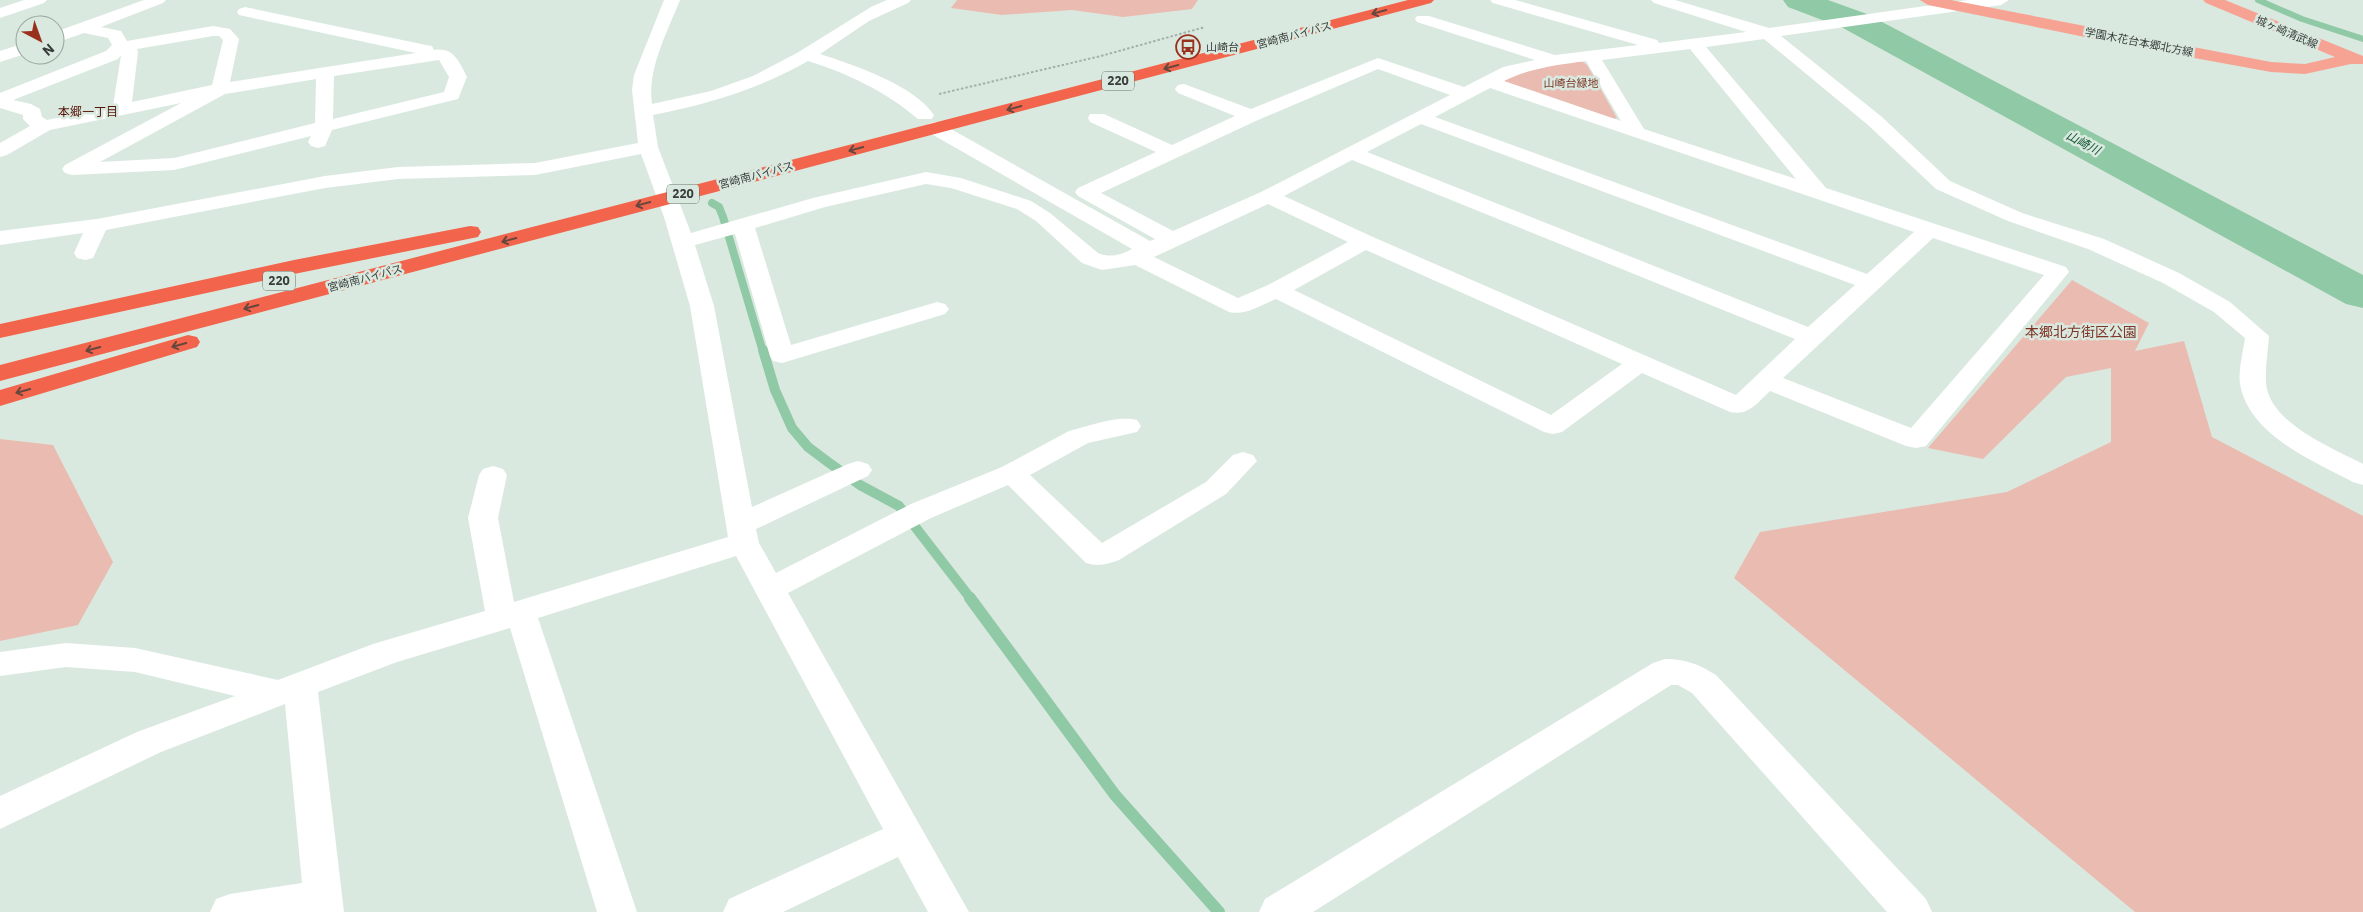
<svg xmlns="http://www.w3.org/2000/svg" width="2363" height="912" font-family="'IBM Plex Sans','Noto Sans JP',sans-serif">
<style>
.green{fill:#eabbb0}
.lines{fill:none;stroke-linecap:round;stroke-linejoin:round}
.stream-far3{stroke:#90c9a5;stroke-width:6}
.stream-far2{stroke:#90c9a5;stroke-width:8}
.stream-far1{stroke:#90c9a5;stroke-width:10}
.stream{stroke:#90c9a5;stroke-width:12}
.river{fill:#90c9a5;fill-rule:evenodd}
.path{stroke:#a4b0a8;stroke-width:2;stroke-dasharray:2.5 2;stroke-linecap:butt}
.minor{fill:#fff;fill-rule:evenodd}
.major{fill:#f7a394;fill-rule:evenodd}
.highway{fill:#f2654c;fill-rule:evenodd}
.oneway{stroke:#66473e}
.labels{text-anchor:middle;stroke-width:5;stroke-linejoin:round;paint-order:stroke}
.far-street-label{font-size:11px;fill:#373d39;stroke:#dae9df}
.far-poi-label{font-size:11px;fill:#373d39;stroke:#dae9df;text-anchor:start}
.far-park-label{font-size:11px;fill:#7f3426;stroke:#dae9df}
.shield{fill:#dae9df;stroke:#68716b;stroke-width:1}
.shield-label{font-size:12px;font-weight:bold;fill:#373d39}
.far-neighbourhood-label{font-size:12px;fill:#571509;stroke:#dae9df}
.far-water-label{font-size:12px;font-style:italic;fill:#145634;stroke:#dae9df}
.park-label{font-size:14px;fill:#7f3426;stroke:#dae9df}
</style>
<rect width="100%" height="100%" fill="#dae9df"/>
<path class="green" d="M957 0H1198L1192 9 1123 17 1072 10 1002 15 951 8Z
M1572 60 1583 62 1587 65 1617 118 1608 120 1507 85 1503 78Z
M2072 280 2149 323 2135 351 2184 341 2212 437 2363 516V912H2135L1734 578 1760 532 2007 492 2111 442V368L2066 377 1983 459 1928 448Z
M0 439 53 445 113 562 78 625 0 641Z"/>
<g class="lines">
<path class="stream-far3" d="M2258 0 2302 19 2363 39"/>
<path class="stream-far2" d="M712 203 719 207 723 217 763 352"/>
<path class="stream-far1" d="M763 350 775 390 792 428 808 447 828 462 860 485 899 506 971 599"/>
<path class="stream" d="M970 598 1115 795 1219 912"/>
<path class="river" d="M1783 0H1828L1867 14 2363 275V308L2346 304 1843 28 1788 7Z"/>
<path class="path" d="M939 94 1101 56 1205 27"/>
<path class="minor" d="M24 0H47L44 3 0 18V8Z
M144 0H166L163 3 101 27 121 31 127 41 213 26 230 29 239 39 230 82 416 53 239 15 237 12 239 9 245 7 426 45 432 46 434 50C454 47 459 62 467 77L458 99 332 130 325 146 318 148 311 146 308 142 311 136 174 170 72 175 65 173 62 169 65 165 181 103 50 130 7 155 0 157V143L30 126 23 119V115L0 108V93L106 51 112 45 108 38 84 33 55 43V32ZM213 36H219L223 40 212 85 132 102 138 52 137 49ZM121 55 113 106 47 120 42 117 40 109 31 104 13 100 118 59ZM439 60 449 77 444 92 333 119 334 76ZM316 79 315 123 174 158 100 162 225 94Z
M664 0H680C667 33 647 69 652 104L711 91 753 76 797 53 871 7 887 0H911L908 3 869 21 820 54C854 65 914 85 934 115L932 119H918C885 91 849 74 808 61 759 89 708 104 653 115L658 147 691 233 813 198 926 172 961 178 1031 201 1050 213 1098 253C1110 258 1121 255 1132 249L928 132 926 128 928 124 935 122 942 124 1150 241 1155 239 1078 196 1075 192 1078 188 1156 152 1090 122 1088 118 1090 114H1104L1172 145 1235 116 1178 93 1175 89 1178 85 1184 84 1251 109 1378 58 1464 87 1503 67 1535 60 1417 22 1415 19 1417 16H1429L1555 55 1638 45 1493 3 1490 0H1515L1657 40 1659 43 1746 32 1654 3 1651 0H1675L1769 28 1968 0H2009L2001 5 1781 36 1882 117 1950 181 2022 213 2104 239 2179 273 2230 302 2269 336C2268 351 2265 368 2266 383 2269 423 2332 448 2363 464V485L2353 482C2313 461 2249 435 2240 384 2238 371 2243 352 2245 338L2214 312 2163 283 2088 249 2008 221 1936 189 1868 125 1764 39 1706 47 1826 188 2066 267 2069 272 1926 446 1916 448 1906 446 1770 391C1757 403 1749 416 1730 412L1642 373 1562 432 1553 434 1544 432 1276 299C1261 305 1245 316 1229 312L1135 265 1102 270 1082 263 1036 221 1017 209 951 188 926 184 825 207 755 228 791 345 937 302 945 304 949 309 945 314 782 363 773 361 770 356 735 234 695 245 714 306 752 507 848 464 858 461 868 464 872 470 868 476 756 529 759 543 776 573 911 504 1002 467 1069 431C1090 426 1117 415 1137 420L1141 426 1137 432 1088 443 1030 475 1102 543 1206 482 1233 455 1243 452 1253 455 1257 461 1226 494 1119 560C1107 564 1099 567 1086 563L1008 485 931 518 788 593 969 912H928L898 857 783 912H723L729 899 883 829 736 556 538 618 637 912H597L510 628 397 662 318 692 344 912H210L216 899 230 894 302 883 285 704 161 752 0 829V796L137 732 235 696 135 672 66 667 0 676V652L66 643 135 648 278 680 373 644 485 611 468 518 479 475 483 469 493 466 503 469 507 475 498 518 514 602 728 537 690 306 664 217 641 154 535 175 398 179 325 188 106 230 93 258 85 260 77 258 74 253 83 233 0 245V231L97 219 325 176 398 167 535 163 638 143 632 90 634 75ZM1690 49 1796 179 1644 129 1602 60ZM1586 61 1621 121 1504 81C1529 68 1558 65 1586 61ZM1378 69 1450 95 1261 192 1173 231 1101 193 1258 120ZM1490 88 1914 232 1867 274 1435 117ZM1421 124 1855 285 1808 327 1367 152ZM1352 160 1795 339 1736 395 1373 237 1284 196ZM1268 204 1348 242 1268 285 1238 298 1154 257ZM1933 238 2044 275 1911 428 1783 378ZM1366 250 1622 364 1551 415 1294 290Z
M25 43V54L0 62V51Z
M1665 659C1686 659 1698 664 1716 675L1926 899 1932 912H1887L1692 693 1678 685H1671L1313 912H1259L1265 899 1653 663Z"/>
<path class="major" d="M1920 0H1951L2271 62 2305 64 2335 57 2206 3 2203 0H2225L2363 56V64H2351L2305 74 2271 72 2134 47 1928 5Z"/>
<path class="highway" d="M1408 0H1434L1431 3 0 381V365Z
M470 226 478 227 481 232 478 237 294 274 0 338V324L294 260Z
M188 335 197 337 200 342 197 347 0 406V390Z"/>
</g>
<defs><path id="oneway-shaft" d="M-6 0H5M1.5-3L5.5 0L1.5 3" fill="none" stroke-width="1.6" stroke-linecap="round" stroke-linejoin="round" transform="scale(1.25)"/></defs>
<g class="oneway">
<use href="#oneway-shaft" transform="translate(1379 12) rotate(165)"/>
<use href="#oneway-shaft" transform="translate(1171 67) rotate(165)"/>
<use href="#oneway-shaft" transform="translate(1014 108) rotate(165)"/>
<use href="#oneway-shaft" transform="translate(856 149) rotate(165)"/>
<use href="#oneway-shaft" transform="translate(643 204) rotate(165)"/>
<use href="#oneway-shaft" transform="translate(509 240) rotate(165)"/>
<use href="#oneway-shaft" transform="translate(251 307) rotate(165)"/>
<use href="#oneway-shaft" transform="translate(179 345) rotate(164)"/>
<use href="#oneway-shaft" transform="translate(93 349) rotate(165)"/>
<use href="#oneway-shaft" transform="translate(23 391) rotate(164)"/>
</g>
<defs>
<g id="bus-ring" transform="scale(1.25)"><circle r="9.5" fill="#dae9df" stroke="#99301e" stroke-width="1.5"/><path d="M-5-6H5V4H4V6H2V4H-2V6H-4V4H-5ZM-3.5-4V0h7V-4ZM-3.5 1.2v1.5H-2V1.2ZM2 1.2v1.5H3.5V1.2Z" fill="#99301e"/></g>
</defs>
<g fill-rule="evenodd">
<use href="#bus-ring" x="1188" y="47"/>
</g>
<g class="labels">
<g class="far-street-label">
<text transform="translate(2287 32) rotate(23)" y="4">城ヶ崎清武線</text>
<text transform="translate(1294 35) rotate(-15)" y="4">宮崎南バイパス</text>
<text transform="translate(2139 42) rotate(11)" y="4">学園木花台本郷北方線</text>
<text transform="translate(756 175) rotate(-15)" y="4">宮崎南バイパス</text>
<text transform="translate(365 278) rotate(-15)" y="4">宮崎南バイパス</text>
</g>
<g class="far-poi-label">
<text x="1206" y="51">山崎台</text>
</g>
<g class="far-park-label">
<text x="1571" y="87">山崎台緑地</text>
</g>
<g class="shield">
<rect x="1102" y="71.5" width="32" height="19" rx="4"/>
<rect x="667" y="184.5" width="32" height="19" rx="4"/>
<rect x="263" y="271.5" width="32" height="19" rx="4"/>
</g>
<g class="shield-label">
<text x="1118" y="85">220</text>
<text x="683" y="198">220</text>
<text x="279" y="285">220</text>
</g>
<g class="far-neighbourhood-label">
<text x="88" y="116">本郷一丁目</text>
</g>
<g class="far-water-label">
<text transform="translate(2083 143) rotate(28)" y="4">山崎川</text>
</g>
<g class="park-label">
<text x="2081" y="337">本郷北方街区公園</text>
</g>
</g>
<g transform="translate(40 40) rotate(139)"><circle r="24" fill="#dae9df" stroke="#99a49d"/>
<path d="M0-4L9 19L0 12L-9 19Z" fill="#99301e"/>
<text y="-8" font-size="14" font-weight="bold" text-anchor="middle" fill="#373d39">N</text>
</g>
</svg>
